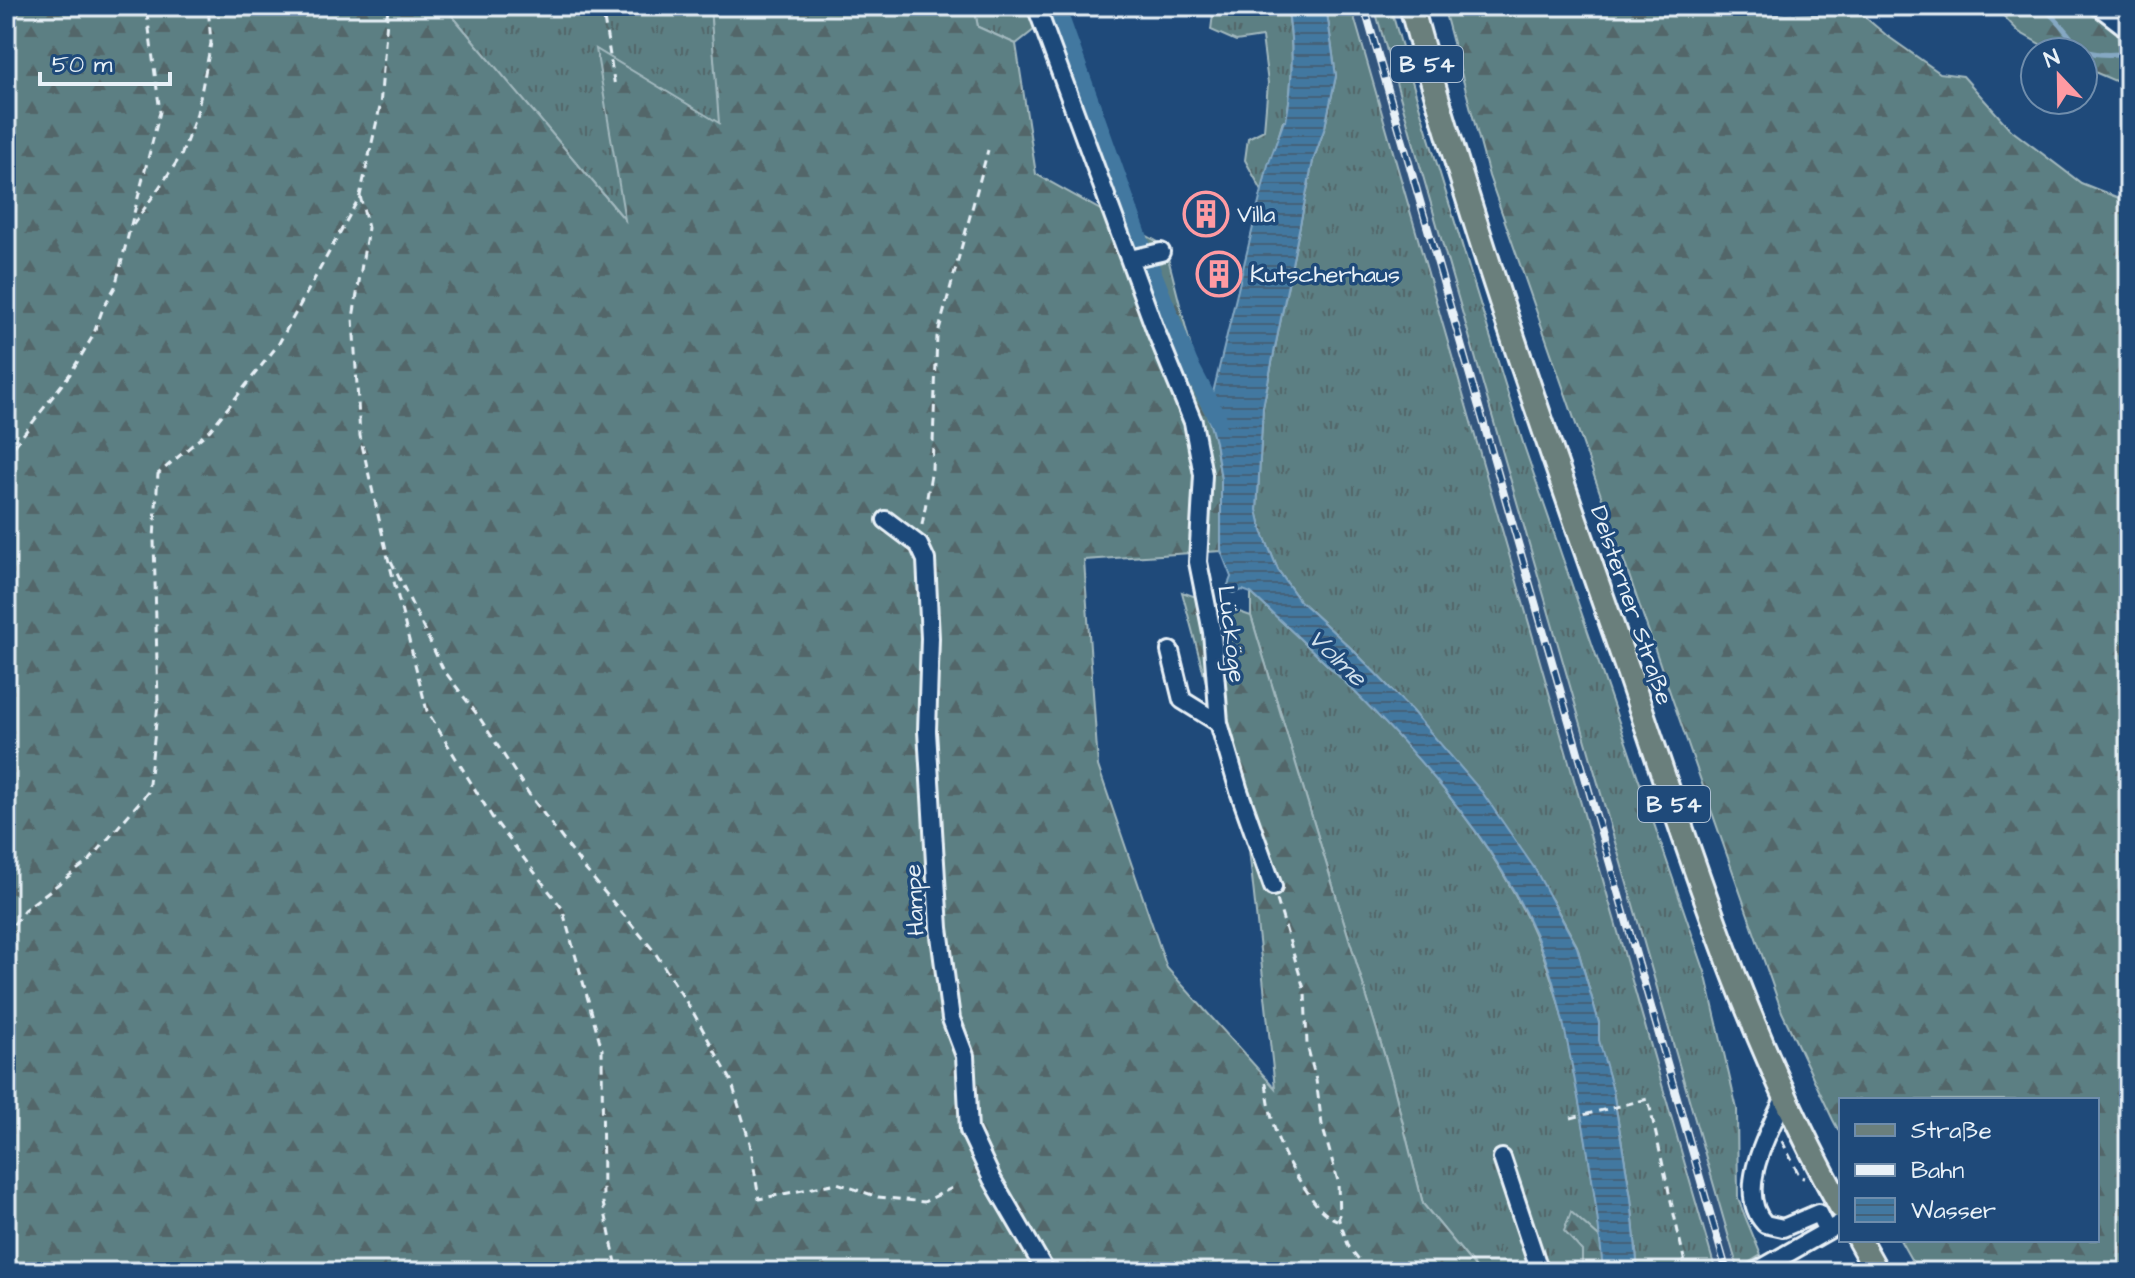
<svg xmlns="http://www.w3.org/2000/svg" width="2135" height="1278" font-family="'Architects Daughter',sans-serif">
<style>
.built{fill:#33547d}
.grass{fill:url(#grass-tufts);stroke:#a2b8be;stroke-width:2}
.forest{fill:url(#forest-firs);stroke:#a2b8be;stroke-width:2}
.water{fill:url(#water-rules);stroke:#85a8c3;stroke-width:2}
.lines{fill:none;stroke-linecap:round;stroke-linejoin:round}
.stream{stroke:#85a8c3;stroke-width:5}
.canal{stroke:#4378a0;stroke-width:18}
.minor-casing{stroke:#e8f1f8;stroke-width:22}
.major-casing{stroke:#e8f1f8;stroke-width:28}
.path{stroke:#e8f1f8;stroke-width:3;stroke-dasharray:8 6;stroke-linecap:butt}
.minor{stroke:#1f4a7a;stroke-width:16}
.major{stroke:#6b7f7c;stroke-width:22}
.rail-casing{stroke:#e8f1f8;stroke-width:8}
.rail{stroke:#1f4a7a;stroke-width:5;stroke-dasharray:15;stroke-linecap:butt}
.labels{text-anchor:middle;stroke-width:7;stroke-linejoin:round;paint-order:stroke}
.shield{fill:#1f4a7a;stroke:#acbfd2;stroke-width:2}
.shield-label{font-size:22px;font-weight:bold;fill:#e8f1f8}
.poi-label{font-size:24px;fill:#e8f1f8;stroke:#1f4a7a;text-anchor:start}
.street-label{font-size:24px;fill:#e8f1f8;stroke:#1f4a7a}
.water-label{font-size:26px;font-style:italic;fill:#cfdfeb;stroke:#1f4a7a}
</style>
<defs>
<pattern id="grass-tufts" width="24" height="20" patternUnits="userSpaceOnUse" patternTransform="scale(2)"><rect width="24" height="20" fill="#5c7f83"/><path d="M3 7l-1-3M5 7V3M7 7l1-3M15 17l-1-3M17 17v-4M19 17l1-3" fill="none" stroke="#526669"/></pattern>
<pattern id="forest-firs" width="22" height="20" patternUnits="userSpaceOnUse" patternTransform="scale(2)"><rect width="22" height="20" fill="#5c7f83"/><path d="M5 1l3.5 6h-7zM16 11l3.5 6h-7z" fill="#526669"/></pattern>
<pattern id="water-rules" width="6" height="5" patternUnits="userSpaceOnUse" patternTransform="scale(2)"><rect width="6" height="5" fill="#4378a0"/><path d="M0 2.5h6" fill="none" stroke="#446279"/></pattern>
</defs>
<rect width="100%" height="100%" fill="#1f4a7a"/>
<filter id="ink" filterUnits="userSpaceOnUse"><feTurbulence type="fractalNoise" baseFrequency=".0125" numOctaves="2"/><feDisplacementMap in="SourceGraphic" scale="16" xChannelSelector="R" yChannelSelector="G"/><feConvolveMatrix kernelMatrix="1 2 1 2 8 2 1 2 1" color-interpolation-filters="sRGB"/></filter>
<g filter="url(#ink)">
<path class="built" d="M1351 6H1374L1738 1269 1732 1272H1716Z"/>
<path class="grass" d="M444 6H710L720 124 597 50 626 221Z
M974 6H1056L1058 11 1016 44 978 27Z
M1214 6H1287C1294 44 1293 83 1286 121H1283L1262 191 1245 160 1248 138 1264 130 1268 83 1262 37 1236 41 1211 30Z
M1326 6H1351L1716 1272H1638L1631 1198 1613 1091 1598 1040 1599 1023 1577 946 1552 900 1412 711 1354 651 1299 600 1278 570 1262 531 1257 511 1263 407 1313 161 1325 127 1336 76Z
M1374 6H1390L1425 125 1524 446 1705 972 1737 1109 1738 1199 1761 1255 1738 1269Z
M1251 593C1360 695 1479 802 1538 942 1559 992 1569 1047 1579 1100 1587 1146 1596 1191 1600 1238L1572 1213 1582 1251V1272H1479L1423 1204 1392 1080 1251 616Z"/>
<path class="forest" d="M6 6H444L625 220 596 49 719 123 710 6H974L978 27 1016 44 1036 174 1165 246 1215 442 1221 479V551L1084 560 1098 766 1167 968 1275 1088 1248 840 1182 592 1251 616 1392 1080 1423 1204 1479 1272H6Z
M1443 6H1730L1736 10 1785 15 1824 14 1833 6H1852L1886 35 1940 73 1963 76 2011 130 2081 183 2129 202V1272H1918L1900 1240H2097V1100H1841V1135L1833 1120 1782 1012 1489 176Z
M1994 6H2129V38L2117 30 2122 84 2083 67V52H2054L2019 32Z
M1571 1212 1600 1238 1604 1272H1582V1251L1564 1231Z"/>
<path class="water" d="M1287 6H1326L1336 76 1325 127 1313 161 1263 407 1257 510 1262 531 1278 570 1299 600 1354 651 1412 711 1482 792 1535 869 1577 947 1599 1023V1040L1613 1091 1631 1198 1638 1272H1603C1598 1209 1588 1149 1576 1087 1569 1050 1562 1011 1551 975 1504 827 1362 696 1251 593L1243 590 1233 593 1226 590 1231 577 1221 551V479L1215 442 1203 400 1212 397 1268 165 1284 121H1286C1293 83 1294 44 1287 6Z"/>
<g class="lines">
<path class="stream" d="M2041 6C2081 37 2067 61 2129 53"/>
<path class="canal" d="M1056 6 1140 241 1189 364 1218 419"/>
<g class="minor-casing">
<path id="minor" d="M1036 6 1155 329 1193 422 1203 475 1198 562 1212 632 1219 723 1239 791 1273 887
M2098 6 2129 30
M1130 259 1161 252
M886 520 919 545 926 560 930 638 927 731 939 928 951 1019 965 1056 969 1130 992 1179 1046 1272
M1170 651 1182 700 1219 723
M1785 1097C1769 1131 1734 1191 1765 1224L1783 1228 1818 1213 1827 1231
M1502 1158 1540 1272
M1755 1272 1841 1223"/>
</g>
<g class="major-casing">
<path id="major" d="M1411 6C1473 231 1551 451 1628 671 1690 853 1747 1039 1841 1207
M1859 1240 1877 1272"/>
</g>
<path class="path" d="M602 6 615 87
M360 196 368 228 353 318 360 436 387 554 427 711 492 817 562 908 602 1049 603 1203 618 1272
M133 225 181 156 197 113 211 43 208 6
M6 457 70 374 93 336 103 308 115 287 160 112 146 6
M922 525 932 469 937 337 988 150
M391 561 443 669 479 717 531 797 585 869 654 951 694 1014 731 1080 750 1143 759 1199 837 1183 878 1197 924 1202 952 1188
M1277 900 1305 992 1307 1045 1316 1080 1322 1125 1338 1181 1339 1220 1349 1247 1369 1272
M6 936 24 910 90 860 148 792 158 705 154 539 158 474 210 430 278 345 360 196 380 107 388 6
M1266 1083C1272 1129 1279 1152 1306 1190 1315 1203 1321 1214 1337 1220
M1571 1118 1648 1099 1687 1272
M1782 1141 1800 1177 1804 1178"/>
<use href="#minor" class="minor"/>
<use href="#major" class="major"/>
<g class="rail-casing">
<path id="rail" d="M1364 6 1727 1272"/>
</g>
<use href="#rail" class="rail"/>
</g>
</g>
<defs>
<g id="building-ring" transform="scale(2.3)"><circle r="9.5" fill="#1f4a7a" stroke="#ff9aa2" stroke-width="1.5"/><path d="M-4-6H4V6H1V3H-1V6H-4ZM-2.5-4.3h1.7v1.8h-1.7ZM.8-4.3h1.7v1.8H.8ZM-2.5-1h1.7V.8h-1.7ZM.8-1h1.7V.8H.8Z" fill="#ff9aa2"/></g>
</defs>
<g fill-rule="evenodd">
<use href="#building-ring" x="1206" y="214"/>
<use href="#building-ring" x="1219" y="274"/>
</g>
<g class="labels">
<g class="shield">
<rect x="1391" y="46" width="72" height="36" rx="6"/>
<rect x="1638" y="786" width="72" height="36" rx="6"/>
</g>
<g class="shield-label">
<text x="1427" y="72">B 54</text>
<text x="1674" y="812">B 54</text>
</g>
<g class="poi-label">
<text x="1237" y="222">Villa</text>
<text x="1250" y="282">Kutscherhaus</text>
</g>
<g class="street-label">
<text transform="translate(1632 605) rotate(71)" y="8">Delsterner Straße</text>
<text transform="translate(1232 634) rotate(83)" y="8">Lücköge</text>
<text transform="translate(914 900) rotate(-93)" y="8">Hampe</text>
</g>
<g class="water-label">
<text transform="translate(1338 657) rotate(44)" y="9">Volme</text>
</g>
</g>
<rect width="2135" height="1278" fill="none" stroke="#1f4a7a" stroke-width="32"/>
<rect x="16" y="16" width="2103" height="1246" fill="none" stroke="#e8f1f8" stroke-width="3" filter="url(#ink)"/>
<rect x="1839" y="1098" width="260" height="144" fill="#1f4a7a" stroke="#6f8dac" stroke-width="2"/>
<rect x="1855" y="1124" width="40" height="12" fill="#6b7f7c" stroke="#6f8dac" stroke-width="2"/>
<text x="1911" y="1138" font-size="24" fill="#e8f1f8">Straße</text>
<rect x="1855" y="1164" width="40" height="12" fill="#e8f1f8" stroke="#6f8dac" stroke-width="2"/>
<text x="1911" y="1178" font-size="24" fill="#e8f1f8">Bahn</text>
<rect x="1855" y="1198" width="40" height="24" fill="url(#water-rules)" stroke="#6f8dac" stroke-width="2"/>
<text x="1911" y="1218" font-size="24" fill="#e8f1f8">Wasser</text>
<g transform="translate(2059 76) rotate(338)"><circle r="38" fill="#1f4a7a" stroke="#6f8dac" stroke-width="2"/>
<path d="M0-6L14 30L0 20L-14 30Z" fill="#ff9aa2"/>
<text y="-12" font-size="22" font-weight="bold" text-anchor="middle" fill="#e8f1f8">N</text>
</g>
<path d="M40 72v12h130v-12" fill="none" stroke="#e8f1f8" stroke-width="4"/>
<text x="52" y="72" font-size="24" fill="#e8f1f8" stroke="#1f4a7a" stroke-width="6" paint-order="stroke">50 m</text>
</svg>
